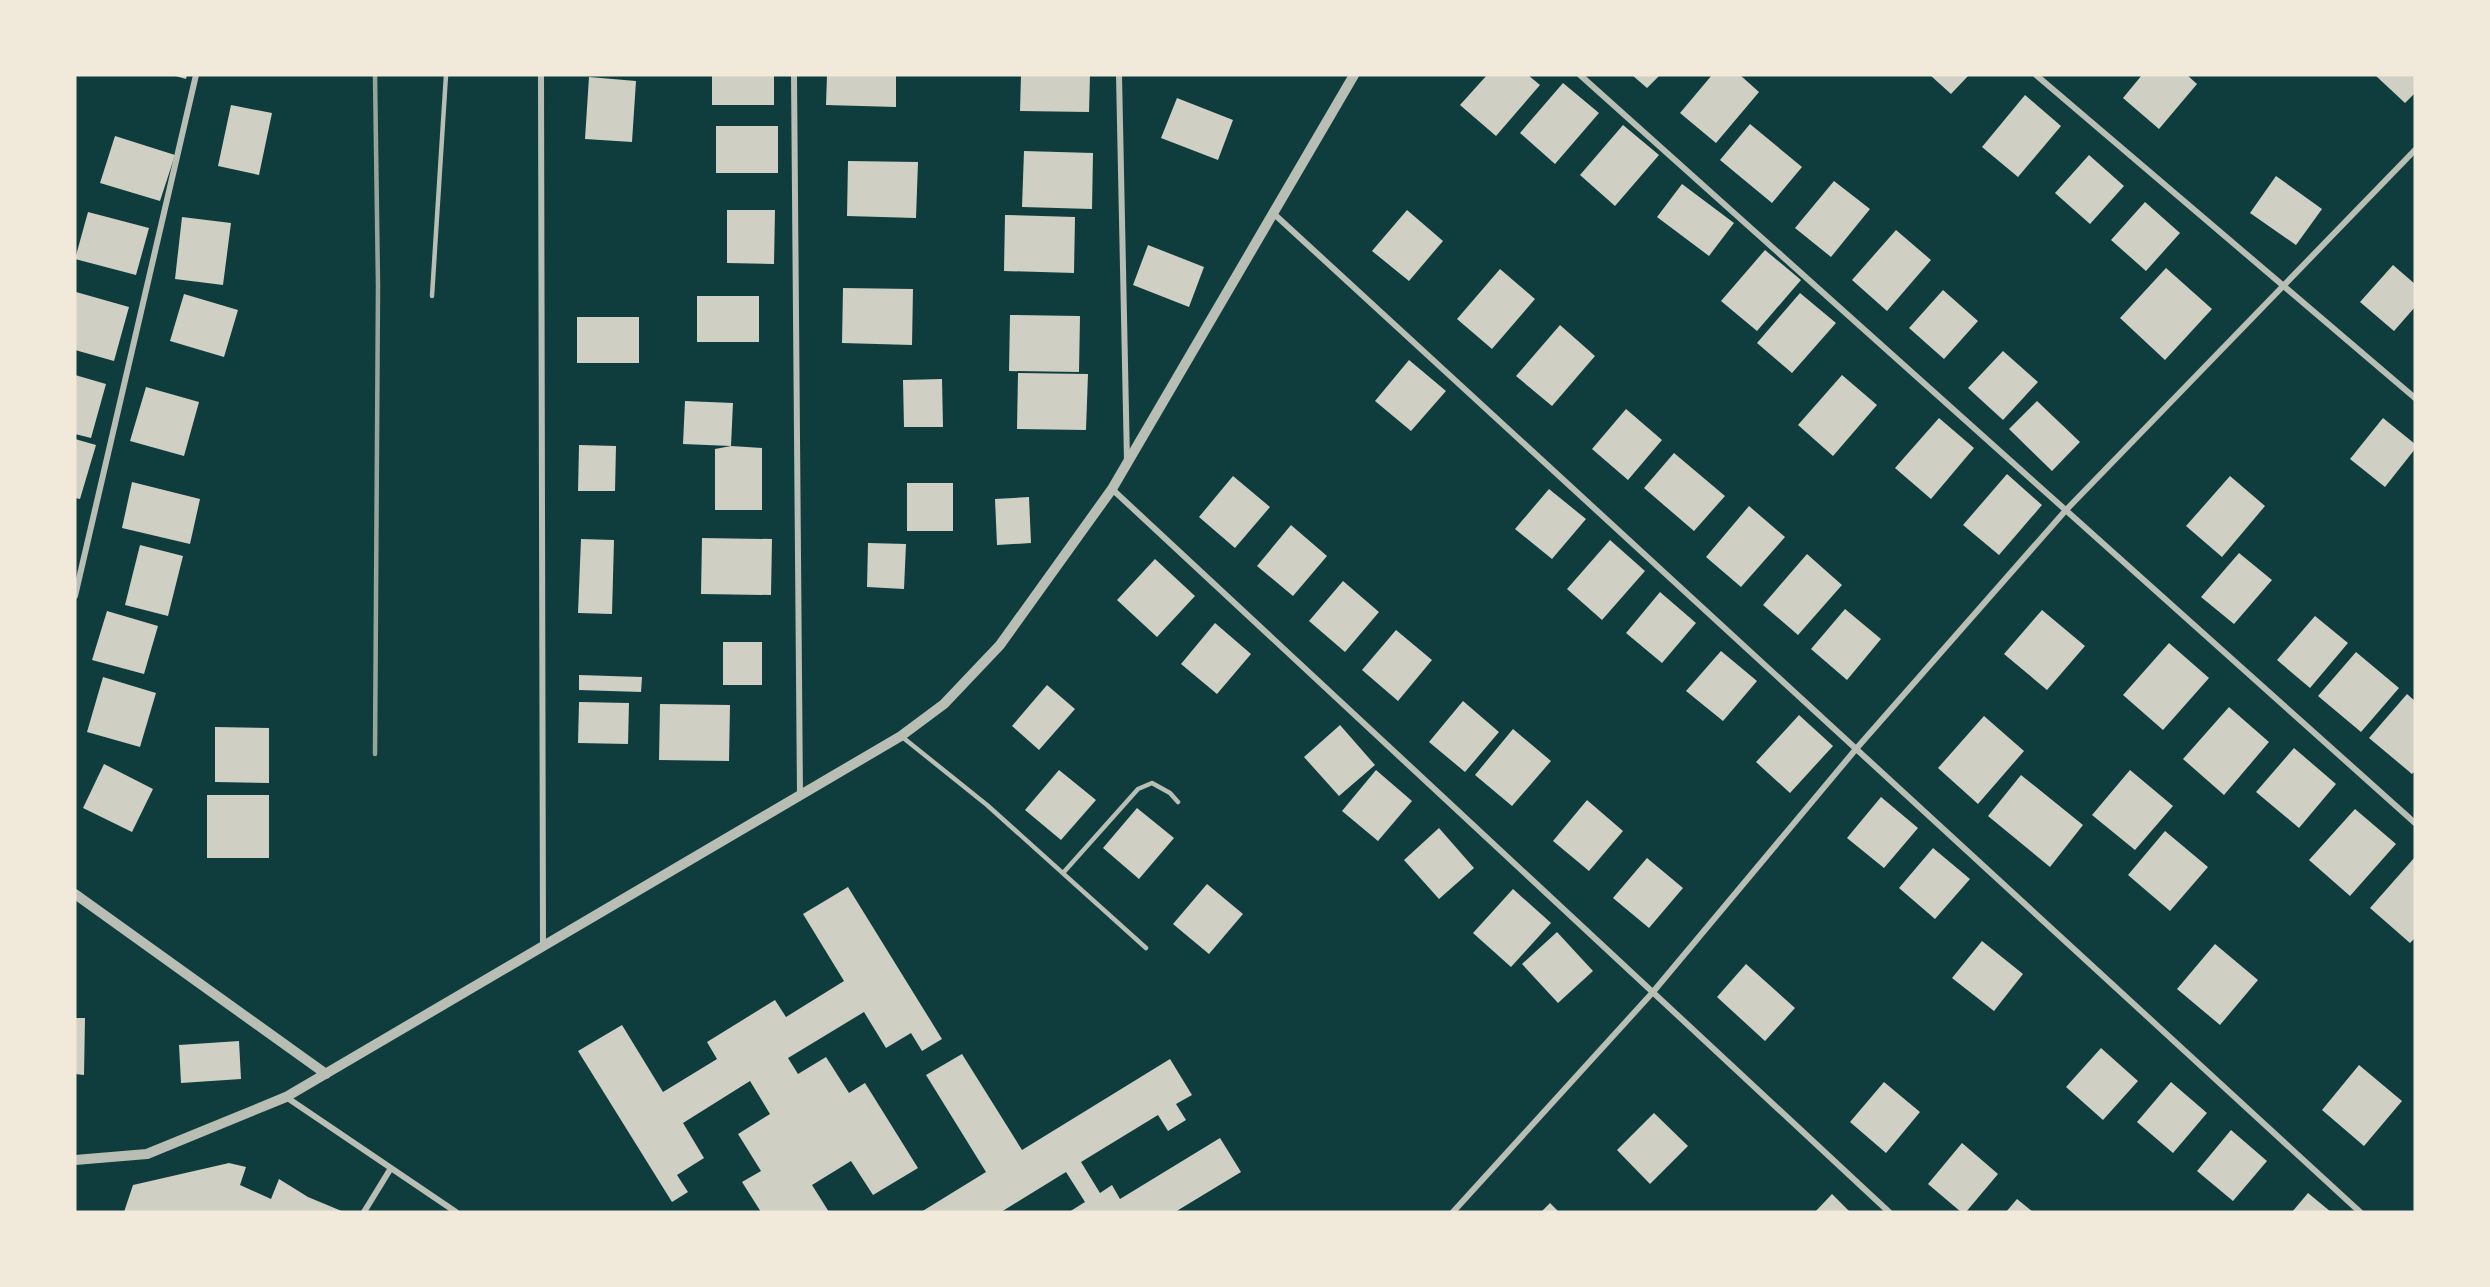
<svg xmlns="http://www.w3.org/2000/svg" width="2490" height="1287" font-family="'Fira Sans',sans-serif">
<style>
.building{fill:#cfcfc3}
.lines{fill:none;stroke-linecap:round;stroke-linejoin:round}
.service{stroke:#b8beb3;stroke-width:4.5}
.minor{stroke:#b8beb3;stroke-width:6}
.tertiary{stroke:#b8beb3;stroke-width:10}
.rail{stroke:#97a49c;stroke-width:4.5}
</style>
<rect width="100%" height="100%" fill="#0f3d3e"/>
<path class="building" d="M172 75H187L186 79Z
M712 75H774V105H712Z
M827 75H896V107L826 105Z
M1021 75H1090L1089 112 1020 111Z
M1487 75H1528L1540 85 1496 136 1460 105Z
M1632 75H1660L1647 88Z
M1712 75H1740L1759 92 1716 143 1680 113Z
M1930 75H1969L1951 94Z
M2142 75H2187L2197 84 2159 129 2123 98Z
M2375 75H2415V93L2405 103Z
M589 77 636 81 632 142 585 139Z
M1563 83 1599 113 1555 164 1520 133Z
M2025 95 2061 126 2018 177 1982 147Z
M1177 98 1233 120 1218 160 1161 138Z
M231 105 272 113 259 175 218 166Z
M1750 124 1802 167 1772 203 1720 160Z
M1623 125 1659 155 1615 206 1580 175Z
M716 126H778V173H716Z
M115 136 175 155 160 201 100 183Z
M1024 151 1093 153 1092 209 1022 207Z
M2089 155 2124 186 2090 224 2055 193Z
M848 161 918 162 916 218 847 216Z
M2276 176 2322 209 2296 245 2250 213Z
M1834 181 1870 209 1831 257 1795 228Z
M1682 184 1734 223 1709 256 1657 217Z
M2145 202 2180 233 2146 271 2111 240Z
M727 210H775L774 264 727 263Z
M1407 210 1443 241 1409 281 1372 251Z
M88 212 149 228 136 275 75 259Z
M1005 215 1075 217 1074 273 1004 271Z
M182 217 231 223 223 285 175 279Z
M1896 230 1931 260 1887 311 1852 280Z
M1148 245 1204 267 1189 307 1133 285Z
M1765 250 1801 280 1757 331 1721 301Z
M2393 265 2415 284V307L2394 331 2360 302Z
M2166 268 2212 309 2165 360 2120 318Z
M1500 269 1535 299 1492 349 1457 319Z
M843 288 913 289 912 345 842 343Z
M1943 290 1978 321 1944 359 1909 328Z
M76 292 129 307 114 361 75 350Z
M1800 293 1836 323 1792 373 1757 343Z
M184 294 238 310 224 357 170 341Z
M697 296H759V342H697Z
M1010 315 1080 316 1079 372 1009 371Z
M577 317H639V363H577Z
M1560 325 1595 356 1552 406 1516 376Z
M2003 351 2038 382 2003 420 1968 388Z
M1409 360 1446 391 1411 431 1375 401Z
M1018 373 1088 374 1086 430 1017 429Z
M75 375 106 384 91 438 75 434Z
M1842 375 1877 405 1833 456 1798 425Z
M942 379 943 427H904L903 380Z
M146 387 199 402 184 456 130 441Z
M685 401 733 403 731 446 683 444Z
M2037 401 2080 442 2052 471 2009 429Z
M1626 409 1662 440 1628 480 1592 449Z
M1939 418 1974 448 1931 499 1895 468Z
M2383 418 2415 444V449L2385 487 2350 459Z
M75 439 96 445 80 499 75 498Z
M579 445 616 446 615 491H578Z
M731 446 762 448V510H715V449Z
M1674 453 1725 496 1694 531 1644 488Z
M2007 474 2042 505 1999 555 1963 525Z
M1233 476 1270 507 1235 548 1199 517Z
M2230 476 2265 506 2222 557 2186 526Z
M132 482 200 499 190 544 122 528Z
M907 483H953V531H907Z
M1549 489 1586 519 1552 559 1515 529Z
M1029 497 1031 543 997 545 995 499Z
M1749 506 1785 537 1741 587 1706 557Z
M1291 525 1327 556 1293 596 1257 566Z
M702 538 772 539 771 595 701 594Z
M581 539 614 540 612 614 578 613Z
M1610 540 1645 571 1602 620 1567 589Z
M868 543 906 544 904 589 867 587Z
M140 545 183 556 168 616 125 605Z
M2239 553 2272 580 2234 624 2201 597Z
M1807 554 1842 585 1798 635 1763 605Z
M1155 559 1195 596 1157 637 1117 600Z
M1343 581 1379 612 1345 652 1309 621Z
M1660 592 1696 623 1662 663 1626 633Z
M1845 609 1881 639 1847 680 1811 649Z
M2042 610 2085 646 2047 690 2004 654Z
M107 611 158 626 144 674 92 660Z
M2315 616 2348 643 2310 688 2277 660Z
M1215 623 1251 654 1217 694 1181 664Z
M1396 630 1432 660 1398 701 1362 670Z
M723 642H762V685H723Z
M2169 643 2209 678 2163 730 2123 695Z
M1721 651 1757 681 1723 721 1686 691Z
M2356 652 2399 688 2361 732 2318 696Z
M579 675 642 677 641 692 579 690Z
M103 677 156 693 140 747 87 732Z
M1047 685 1075 709 1039 750 1012 726Z
M2407 694 2415 701V771L2412 774 2369 738Z
M1463 701 1499 732 1465 772 1429 742Z
M579 702 629 703 628 744 578 743Z
M660 704 730 705 729 761 659 760Z
M2229 707 2269 742 2224 795 2183 759Z
M1799 715 1833 746 1790 793 1756 762Z
M1984 716 2024 751 1978 804 1938 768Z
M1340 725 1375 765 1339 796 1304 757Z
M215 727 269 728V783L215 782Z
M1513 729 1551 761 1512 806 1475 775Z
M2294 748 2336 784 2299 828 2256 792Z
M104 764 153 789 132 832 83 808Z
M1059 770 1096 800 1061 840 1025 810Z
M1376 770 1412 801 1378 841 1342 811Z
M2130 770 2173 806 2135 850 2092 815Z
M2021 775 2083 825 2050 867 1988 816Z
M207 795H269V858H207Z
M1881 797 1918 828 1884 868 1847 838Z
M1587 800 1623 831 1589 871 1553 841Z
M1137 808 1174 838 1139 879 1103 848Z
M2355 809 2396 844 2350 896 2309 860Z
M1439 828 1474 868 1439 899 1404 860Z
M2165 831 2208 867 2170 911 2128 875Z
M1933 848 1970 879 1935 919 1899 888Z
M2415 857V938L2410 943 2370 908Z
M1647 858 1683 888 1649 928 1613 898Z
M1207 884 1243 914 1209 954 1173 924Z
M848 887 942 1039 922 1051 911 1033 886 1048 864 1012 788 1058 798 1074 826 1057 849 1093 865 1083 918 1168 873 1195 851 1161 812 1185 829 1212H761L742 1182 761 1171 738 1134 770 1114 750 1081 683 1123 704 1158 677 1175 688 1192 672 1202 578 1051 622 1025 663 1092 717 1059 707 1042 775 1000 786 1017 844 981 803 914Z
M1513 889 1551 923 1511 967 1473 933Z
M1557 932 1593 971 1558 1003 1522 964Z
M1982 941 2023 974 1994 1011 1952 978Z
M2215 944 2258 980 2220 1025 2177 989Z
M1746 964 1795 1008 1765 1041 1717 997Z
M75 1018H85L84 1075 75 1074Z
M239 1041 241 1079 181 1083 179 1045Z
M2101 1048 2138 1081 2103 1120 2066 1087Z
M962 1054 1022 1150 1170 1059 1192 1095 1176 1104 1186 1120 1168 1131 1158 1115 1081 1162 1100 1193 1112 1185 1120 1199 1220 1138 1241 1172 1175 1212H1069L1085 1202 1066 1172 1001 1212H921L986 1172 926 1075Z
M2359 1065 2402 1101 2364 1146 2322 1110Z
M1884 1082 1920 1112 1886 1153 1850 1122Z
M2171 1082 2207 1113 2173 1153 2137 1122Z
M1654 1113 1688 1146 1650 1184 1617 1150Z
M2231 1130 2267 1161 2233 1201 2197 1171Z
M1962 1143 1998 1174 1966 1212H1961L1928 1184Z
M229 1163 246 1167 240 1185 271 1199 279 1179 308 1197 344 1212H124L133 1185Z
M2308 1193 2331 1212H2292Z
M1832 1194 1850 1212H1815Z
M2017 1199 2033 1212H2006Z
M1550 1203 1559 1212H1541Z"/>
<g class="lines">
<path class="service" d="M432 296 446 75
M901 736 987 805 1146 948
M1063 873 1138 789 1152 783 1170 793 1178 802"/>
<path class="minor" d="M541 75 543 947
M794 75 800 796
M1119 75 1127 461
M1580 75 2415 823
M2036 75 2415 398
M1273 213 2360 1212
M1112 489 1889 1212
M75 596 196 75
M286 1097 456 1212
M364 1212 391 1168
M1453 1212 1653 992 1856 749 2066 510 2415 150"/>
<path class="tertiary" d="M75 894 326 1074
M75 1160 147 1154 286 1097 901 736 944 704 1000 645 1112 489 1354 75"/>
<path class="rail" d="M375 75 378 286 375 754"/>
</g>
<rect width="2490" height="1287" fill="none" stroke="#f1e9da" stroke-width="153"/>
</svg>
